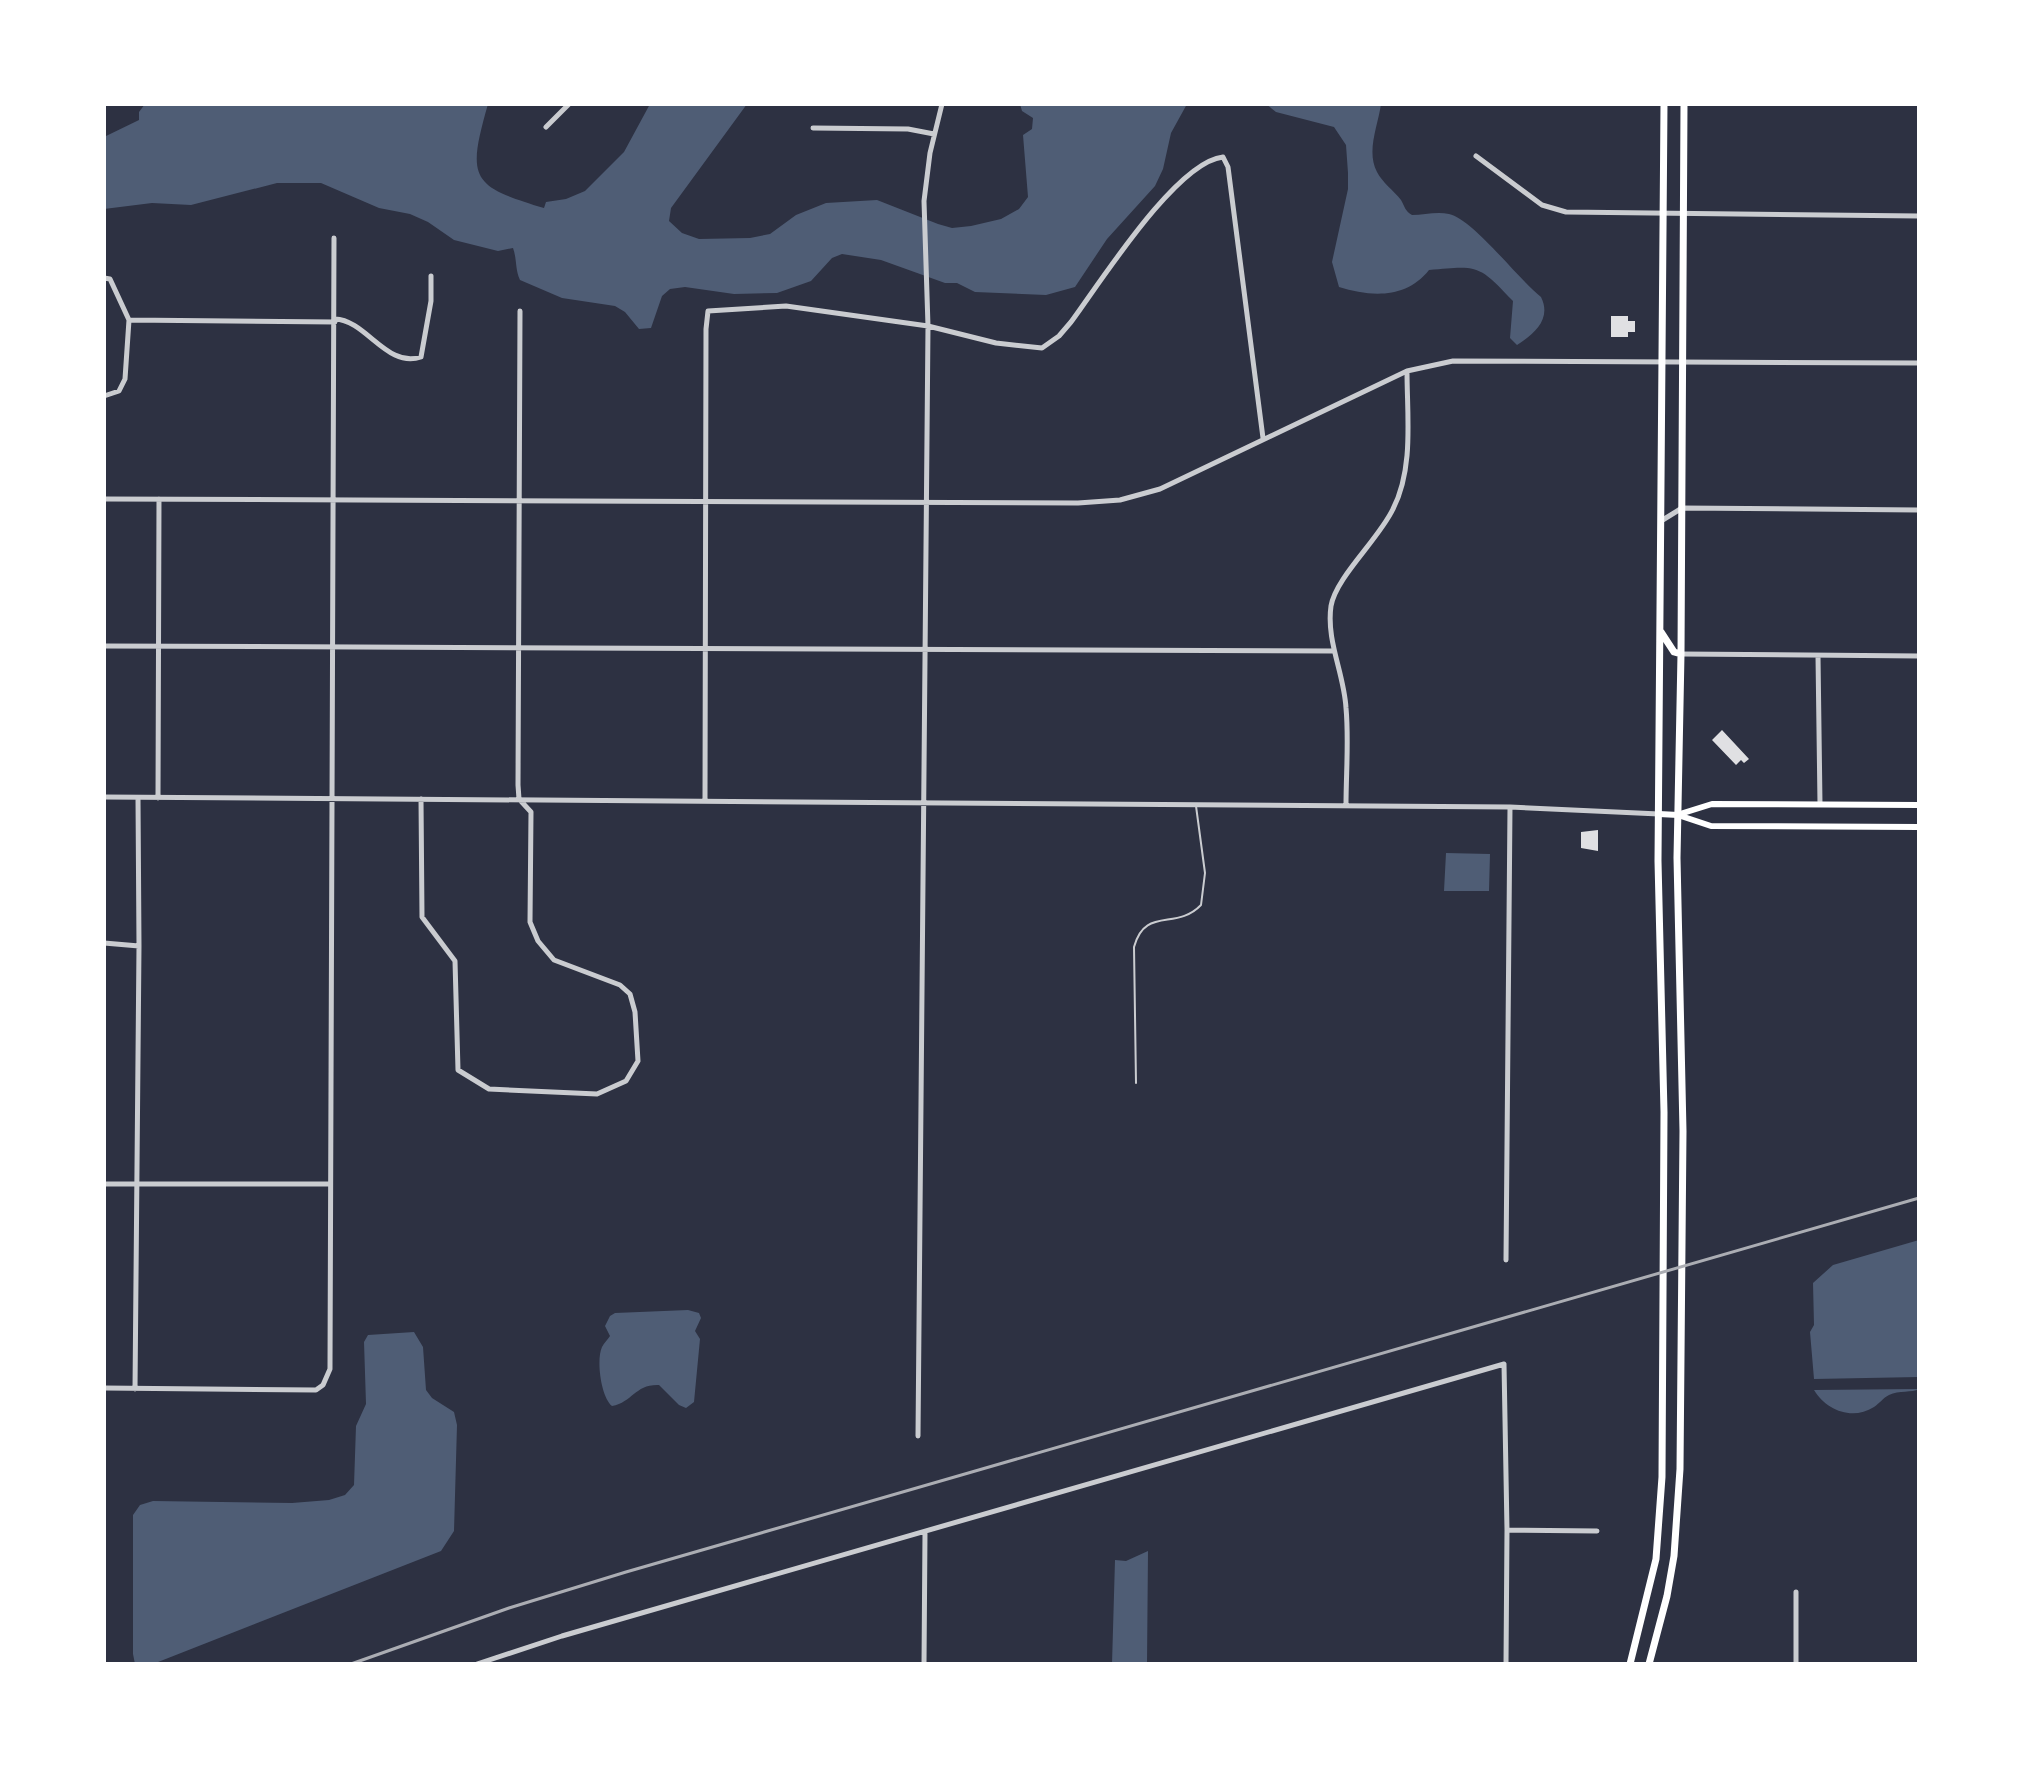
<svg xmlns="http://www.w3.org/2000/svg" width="2023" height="1768" font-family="'Noto Sans',sans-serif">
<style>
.water{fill:#4f5d75}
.building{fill:#e0e0e3}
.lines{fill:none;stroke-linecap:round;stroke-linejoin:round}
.service{stroke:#caccd0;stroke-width:2}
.minor{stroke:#caccd0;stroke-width:5}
.secondary{stroke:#fff;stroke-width:6}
.primary{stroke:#fff;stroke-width:7}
.rail{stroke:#abadb3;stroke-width:3}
</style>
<rect width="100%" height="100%" fill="#2d3142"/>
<path class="water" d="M145 104H488C467 178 470 186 544 208L546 202 566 199 585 191 624 152 650 104H747L671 208 669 221 682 233 699 239 750 238 770 234 796 215 826 203 877 200 938 224 952 228 971 226 1001 219 1019 209 1028 197 1023 135 1032 129 1033 118 1022 111 1020 104H1187L1171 133 1163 169 1155 186 1107 239 1075 287 1046 295 975 292 957 283H945L881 260 842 254 832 258 811 281 777 293 734 294 685 287 670 289 662 296 651 328 639 329 625 312 615 306 562 298 520 280C515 269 517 259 513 248L498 251 454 240 428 222 410 214 379 208 321 183H277L191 205 152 203 104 209V137L139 120V112Z
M1266 104H1381C1378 126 1366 151 1377 172 1382 182 1394 191 1401 200 1405 207 1405 211 1412 215 1424 215 1437 211 1449 214 1473 219 1518 279 1541 297 1552 319 1534 334 1517 345L1510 338 1513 301C1479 265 1479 265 1429 270 1406 299 1371 297 1339 287L1332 262 1348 189V173L1346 145 1334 127 1276 112Z
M1446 853 1490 854 1489 891H1444Z
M1919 1240V1377L1814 1379 1810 1332 1814 1325 1813 1283 1833 1265Z
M688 1310 699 1313 701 1318 695 1331 700 1339 694 1402 686 1408 679 1405 659 1385C635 1384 633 1402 612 1406 601 1397 596 1360 602 1347 604 1343 608 1339 610 1336L605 1326 610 1316 615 1313Z
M414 1332 423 1347 426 1390 432 1398 454 1412 457 1425 454 1531 441 1551 153 1664H135L133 1654V1515L140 1505 153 1501 292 1503 329 1500 345 1495 354 1485 356 1426 366 1404 364 1342 368 1335Z
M1919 1389C1912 1393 1899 1390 1889 1395 1883 1398 1880 1403 1874 1407 1852 1421 1826 1410 1814 1390Z
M1148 1551 1147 1664H1112L1115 1560 1126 1561Z"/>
<path class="building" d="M1611 316H1628V321H1635V332H1628V337H1611Z
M1722 730 1749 759 1744 763 1741 760 1736 765 1712 740Z
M1598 830V851L1581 848V832Z"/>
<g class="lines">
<path class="service" d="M1136 1083 1134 947C1145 906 1176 931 1201 905L1205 873 1196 806"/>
<path class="minor" d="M546 127 569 104
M813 128 908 129 934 134
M1476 156 1542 205 1566 212 1919 216
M104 278 110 279 129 320
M335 319C366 320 387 369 421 357L431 301V276
M129 320 335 322
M104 396 119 391 125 379 129 320
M104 499 1078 503 1120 500 1160 489 1407 371 1453 361 1919 363
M1661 521 1682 508 1919 510
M104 646 1333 651
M1681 654 1919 656
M1818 656 1820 804
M104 797 1510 807 1659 814
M158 798 159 499
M421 799 422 917 455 961 458 1070 489 1089 597 1094 626 1081 638 1061 635 1012 630 994 620 985 554 960 538 941 530 922 531 812 519 799 518 785 520 311
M705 801 706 329 708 311 786 306 928 326 996 343 1042 348 1059 336 1071 322C1100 283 1176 162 1223 157L1228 167 1263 438
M1346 806C1346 773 1349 740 1346 708 1344 673 1326 641 1331 606 1336 577 1379 539 1393 509 1414 468 1407 416 1407 371
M104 943 139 946
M104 1184H329
M1506 1260 1510 807
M104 1388 316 1390 323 1385 330 1369 334 238
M135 1389 139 946 138 798
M918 1436 928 326 924 201 930 153 942 104
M1507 1530 1597 1531
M477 1664 562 1636 1504 1364 1507 1530 1506 1664
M924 1664 925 1533
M1796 1664V1592"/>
<path class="secondary" d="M1659 814 1678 815 1711 826 1919 827
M1680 814 1712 804 1919 805"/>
<path class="primary" d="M1661 632 1674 652 1681 654
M1630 1664 1656 1559 1662 1477 1664 1112 1658 861 1664 104
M1649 1664 1667 1596 1674 1556 1680 1469 1683 1131 1677 858 1681 654 1684 104"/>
<path class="rail" d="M351 1664 509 1608 626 1572 1919 1198"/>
</g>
<rect width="2023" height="1768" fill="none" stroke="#ffffff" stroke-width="212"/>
</svg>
